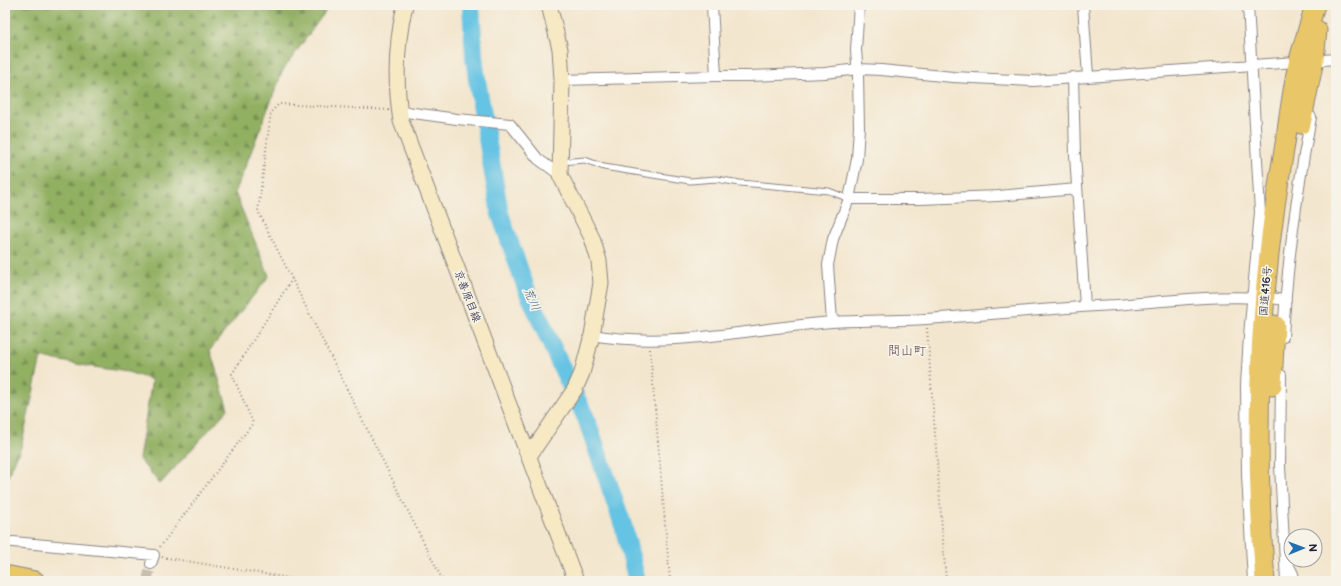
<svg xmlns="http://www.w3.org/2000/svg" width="1341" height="586" font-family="'Balsamiq Sans','Klee One',sans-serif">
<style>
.forest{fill:url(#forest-firs);stroke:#5a694e}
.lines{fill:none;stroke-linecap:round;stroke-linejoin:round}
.river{stroke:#65c3e3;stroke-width:18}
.street-tunnel{stroke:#c9bfb1;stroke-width:10;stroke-dasharray:10 5;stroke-linecap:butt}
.lane-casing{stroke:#8a8484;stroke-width:7}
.street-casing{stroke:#8a8484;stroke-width:12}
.secondary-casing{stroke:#8a8484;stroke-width:17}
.highway-casing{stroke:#8a8484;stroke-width:21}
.path{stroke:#8a8484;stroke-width:2;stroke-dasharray:1 3;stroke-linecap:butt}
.lane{stroke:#fff;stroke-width:5}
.street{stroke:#fff;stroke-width:10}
.secondary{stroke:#f6e9c3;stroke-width:15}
.highway{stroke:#e9c769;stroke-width:19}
.labels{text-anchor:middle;stroke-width:3.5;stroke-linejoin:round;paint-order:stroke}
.street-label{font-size:11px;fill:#22223b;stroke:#f7f3e8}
.water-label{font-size:12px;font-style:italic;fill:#395a76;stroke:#f7f3e8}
.quarter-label{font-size:13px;fill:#694f55;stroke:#f7f3e8}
</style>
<defs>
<pattern id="forest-firs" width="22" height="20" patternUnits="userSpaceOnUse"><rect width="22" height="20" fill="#92b062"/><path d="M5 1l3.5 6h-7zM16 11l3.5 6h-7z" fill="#778f52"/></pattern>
</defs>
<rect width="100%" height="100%" fill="#f7f3e8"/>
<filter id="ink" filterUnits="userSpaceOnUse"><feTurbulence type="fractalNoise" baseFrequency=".025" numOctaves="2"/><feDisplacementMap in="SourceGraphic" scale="8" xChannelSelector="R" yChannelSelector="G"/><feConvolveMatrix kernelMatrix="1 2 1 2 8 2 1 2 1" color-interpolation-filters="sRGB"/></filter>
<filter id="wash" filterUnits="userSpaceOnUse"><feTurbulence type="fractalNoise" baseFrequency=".012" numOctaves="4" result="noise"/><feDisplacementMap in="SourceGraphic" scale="16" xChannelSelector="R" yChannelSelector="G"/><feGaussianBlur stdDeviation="0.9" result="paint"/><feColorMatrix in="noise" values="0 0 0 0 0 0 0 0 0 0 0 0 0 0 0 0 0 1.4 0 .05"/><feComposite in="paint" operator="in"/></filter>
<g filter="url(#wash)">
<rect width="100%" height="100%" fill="#f3e6ce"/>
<path class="forest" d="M5 5H330L283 70 235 193 269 276 210 350 228 409 160 484 139 459 152 380 128 372 87 366 41 357 21 447 5 483Z"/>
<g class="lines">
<path class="river" d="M471 5 474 56 477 80 500 214 526 288 560 364 586 418 623 525 637 581"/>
</g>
</g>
<g filter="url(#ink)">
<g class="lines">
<path class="street-tunnel" d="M147 581 151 564"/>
<g class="lane-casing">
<path id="lane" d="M561 162 585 160 604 167 690 181 716 179 740 183 829 191 849 199"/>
</g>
<g class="street-casing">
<path id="street" d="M712 5 716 76
M1083 5 1088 76
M1248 5 1260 212 1249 336 1246 385 1247 475 1253 581
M1073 77 1075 155 1085 306
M562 80 716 76H749L825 73 858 69 881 70 953 77 1033 81 1336 59
M399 111 457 119 510 124 538 159 560 175
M849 199H920L998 196 1077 189
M832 322 828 265 833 239 849 199 857 159 859 127 858 75 856 50 859 5
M592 335C672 349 752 328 832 322 863 320 895 321 926 319 989 315 1052 308 1115 305 1170 301 1231 293 1286 300
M1283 337C1287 263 1297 190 1311 117
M1281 375 1280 466 1286 581
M13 542 154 555 151 564
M1287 562 1293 574V581"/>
</g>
<g class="secondary-casing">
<path id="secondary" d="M405 5C396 43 395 83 401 121L576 581
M529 456 575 389 582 373 592 335 601 283 599 261 592 238 560 175 562 80 560 49 549 5"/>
</g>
<g class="highway-casing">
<path id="highway" d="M1301 124 1314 60 1317 30
M1272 386 1275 325
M5 575 35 581
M1265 581C1253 435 1258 295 1284 150 1289 120 1292 89 1299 60 1304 42 1310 23 1315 5"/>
</g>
<path class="path" d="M389 110 279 104 271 112 258 211 443 581
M927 328 946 581
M650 349 670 581
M160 547 253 423 232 374 292 279
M162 557 307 581"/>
<use href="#lane" class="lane"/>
<use href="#street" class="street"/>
<use href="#secondary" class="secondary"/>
<use href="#highway" class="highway"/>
</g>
</g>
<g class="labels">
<g class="street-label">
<text transform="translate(1265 291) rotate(-85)" y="4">国道416号</text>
<text transform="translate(468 296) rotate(69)" y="4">京善原目線</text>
</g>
<g class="water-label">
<text transform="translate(532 299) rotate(66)" y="4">荒川</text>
</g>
<g class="quarter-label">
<text x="907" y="355">間山町</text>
</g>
</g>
<rect width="1341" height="586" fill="none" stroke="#f7f3e8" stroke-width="20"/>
<g transform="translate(1303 548) rotate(89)"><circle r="19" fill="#f7f3e8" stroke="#a29fa3"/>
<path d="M0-3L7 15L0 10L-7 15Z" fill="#1f6fb2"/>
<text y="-6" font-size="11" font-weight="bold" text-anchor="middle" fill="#22223b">N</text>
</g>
</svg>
